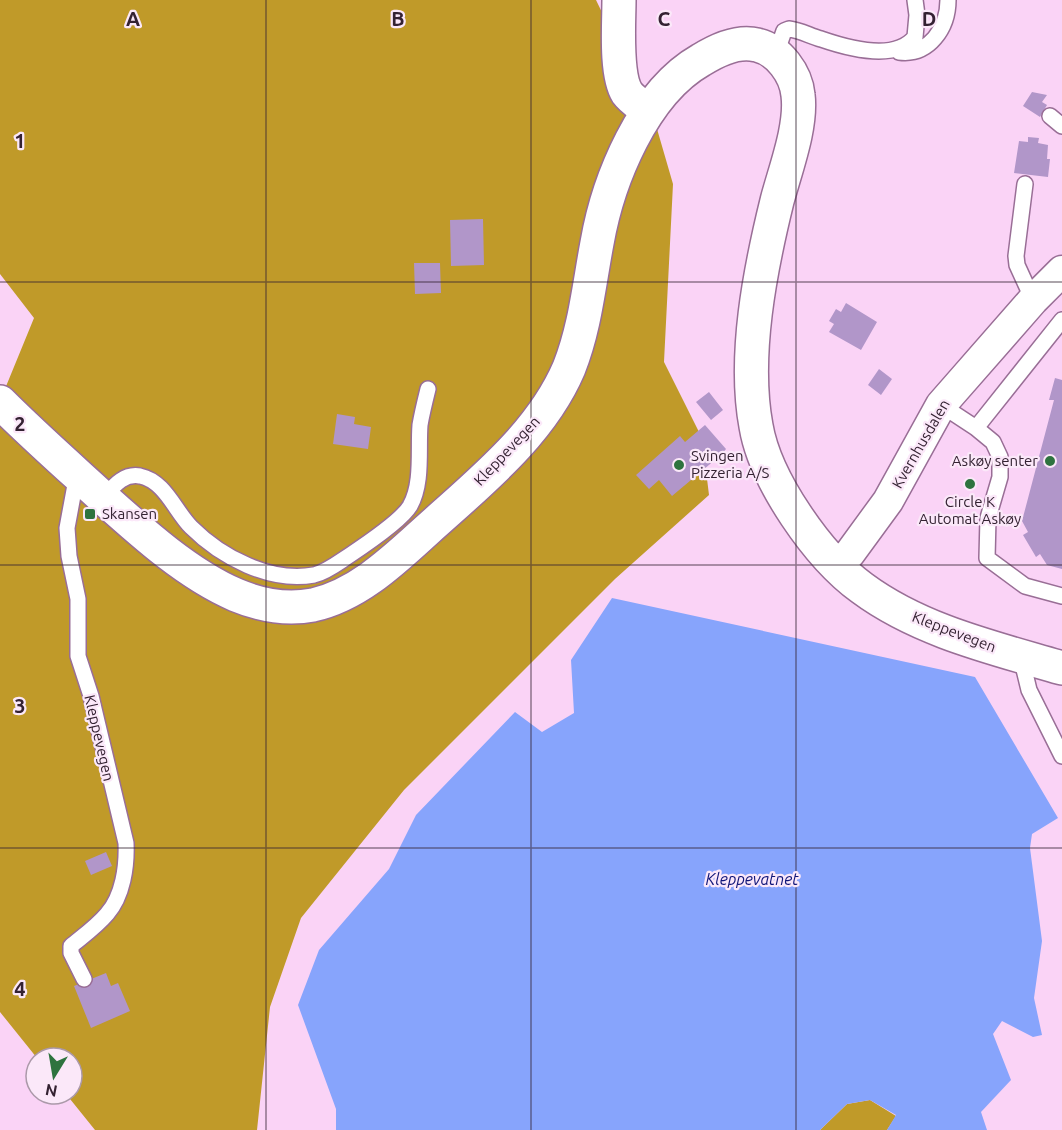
<svg xmlns="http://www.w3.org/2000/svg" width="1062" height="1130" font-family="Ubuntu,sans-serif">
<style>
.forest{fill:#c09a29}
.water{fill:#87a4fc}
.building{fill:#b196c9}
.lines{fill:none;stroke-linecap:round;stroke-linejoin:round}
.service-casing{stroke:#996e96;stroke-width:18}
.minor-casing{stroke:#996e96;stroke-width:33}
.tertiary-casing{stroke:#996e96;stroke-width:36}
.secondary-casing{stroke:#996e96;stroke-width:36}
.service{stroke:#fff;stroke-width:15}
.minor{stroke:#fff;stroke-width:30}
.tertiary{stroke:#fff;stroke-width:33}
.secondary{stroke:#fff;stroke-width:33}
.grid{fill:none;stroke:#342232;stroke-width:1.5;stroke-opacity:0.55}
.poi-dot{fill:#2e733f;stroke:#fbe8f9;stroke-width:2}
.labels{text-anchor:middle;stroke-width:4.5;stroke-linejoin:round;paint-order:stroke}
.street-label{font-size:15px;fill:#342232;stroke:#fbe8f9}
.poi-label{font-size:15px;fill:#342232;stroke:#fbe8f9;text-anchor:start}
.water-label{font-size:16px;font-style:italic;fill:#111679;stroke:#fbe8f9}
.grid-label{font-size:20px;text-anchor:middle;font-weight:bold;fill:#342232;stroke:#fbe8f9;stroke-width:4.5;stroke-linejoin:round;paint-order:stroke}
</style>
<rect width="100%" height="100%" fill="#fad3f6"/>
<path class="forest" d="M0 0H596L626 62V143L655 122 673 184 664 362 702 438 709 495 615 579 404 790 301 918 270 1007 257 1130H95L66 1094H72V1058H37L0 1012V401L34 318 0 274Z
M870 1100 896 1116 887 1130H820L847 1104Z"/>
<path class="water" d="M612 598 975 677 1058 818 1032 834 1030 848 1042 941 1034 998 1042 1035 1033 1037 1002 1021 993 1034 1011 1080 981 1112 987 1130H887L896 1115 870 1100 847 1104 820 1130H336V1109L298 1005 319 950 389 869 416 815 515 712 542 732 574 713 571 660Z"/>
<path class="building" d="M1032 92 1047 95 1042 102 1047 105 1040 117 1023 106Z
M1028 137 1039 138 1038 143 1048 145 1047 159H1050L1048 177 1014 173 1019 141 1028 142Z
M483 219 484 265 451 266 450 220Z
M414 263H440L441 293 415 294Z
M846 303 877 322 861 350 829 332 834 324 829 321 836 309 841 312Z
M879 369 892 379 881 395 868 385Z
M1055 378 1062 380V569L1047 565 1040 554 1036 557 1023 535 1028 532 1022 521 1054 400H1049Z
M709 392 723 410 711 420 696 402Z
M337 414 355 417 354 424 371 427 368 449 333 444Z
M705 425 726 449 722 454 672 496 659 480 649 489 636 475 680 436 685 442Z
M106 852 112 866 91 875 85 861Z
M106 973 111 986 118 983 130 1011 91 1028 74 986Z"/>
<g class="lines">
<g class="service-casing">
<path id="service" d="M899 52C929 56 948 28 948 0
M776 54 784 31 789 29C800 30 810 36 821 39 847 48 895 62 915 37L917 15 915 0
M1050 116 1062 126
M1025 184 1016 256 1017 265 1033 300
M941 405 976 428 1062 320
M976 428 993 442 1000 457V477L988 518 987 558 1025 586 1062 596
M77 474 67 528 69 556 78 599V656L91 696 126 843C127 866 123 896 107 914 97 926 83 936 71 946V953L84 979
M103 498C113 487 123 473 140 476 165 481 175 511 191 527 221 557 270 583 314 575 327 572 339 562 350 555 365 545 401 521 410 506 423 483 418 450 420 425 422 413 425 401 428 389
M1021 657 1029 690 1062 756"/>
</g>
<g class="minor-casing">
<path id="minor" d="M837 565 850 553 888 501 941 405 1033 300 1062 271"/>
</g>
<g class="tertiary-casing">
<path id="tertiary" d="M619 0C619 22 615 74 627 93 632 100 642 106 648 111"/>
</g>
<g class="secondary-casing">
<path id="secondary" d="M0 402C33 435 67 465 101 496 140 531 187 574 236 595 260 605 287 610 313 605 358 595 394 560 427 530 479 483 541 434 569 368 585 328 589 285 597 243 608 180 643 93 701 60 717 50 738 40 757 45 779 50 796 74 798 95 802 127 785 170 777 201 760 270 743 356 756 426 765 480 818 556 862 588 920 631 994 648 1062 668"/>
</g>
<use href="#service" class="service"/>
<use href="#minor" class="minor"/>
<use href="#tertiary" class="tertiary"/>
<use href="#secondary" class="secondary"/>
</g>
<path class="grid" d="M266 0V1130M531 0V1130M796 0V1130M0 282H1062M0 565H1062M0 848H1062"/>
<g class="poi-dot">
<circle cx="1050" cy="461" r="6"/>
<circle cx="679" cy="465" r="6"/>
<circle cx="970" cy="484" r="6"/>
<rect x="84" y="508" width="12" height="12" rx="3"/>
</g>
<g class="labels">
<g class="street-label">
<text transform="translate(921 444) rotate(-60)" y="5">Kvernhusdalen</text>
<text transform="translate(507 451) rotate(-47)" y="5">Kleppevegen</text>
<text transform="translate(954 632) rotate(21)" y="5">Kleppevegen</text>
<text transform="translate(99 738) rotate(77)" y="5">Kleppevegen</text>
</g>
<g class="poi-label">
<text x="691" y="461">Svingen<tspan x="691" dy="17">Pizzeria A/S</tspan></text>
<text x="1038" y="466" text-anchor="end">Askøy senter</text>
<text x="970" y="507" text-anchor="middle">Circle K<tspan x="970" dy="17">Automat Askøy</tspan></text>
<text x="102" y="519">Skansen</text>
</g>
<g class="water-label">
<text x="752" y="885">Kleppevatnet</text>
</g>
</g>
<g class="grid-label">
<text x="133" y="26">A</text>
<text x="398" y="26">B</text>
<text x="664" y="26">C</text>
<text x="929" y="26">D</text>
<text x="20" y="148">1</text>
<text x="20" y="431">2</text>
<text x="20" y="713">3</text>
<text x="20" y="996">4</text>
</g>
<g transform="translate(54 1076) rotate(191)"><circle r="28" fill="#fbe8f9" stroke="#ab99a9" stroke-width="1.5"/>
<path d="M0-4.5L10 22L0 15L-10 22Z" fill="#2e733f"/>
<text y="-9" font-size="16" font-weight="bold" text-anchor="middle" fill="#342232">N</text>
</g>
</svg>
